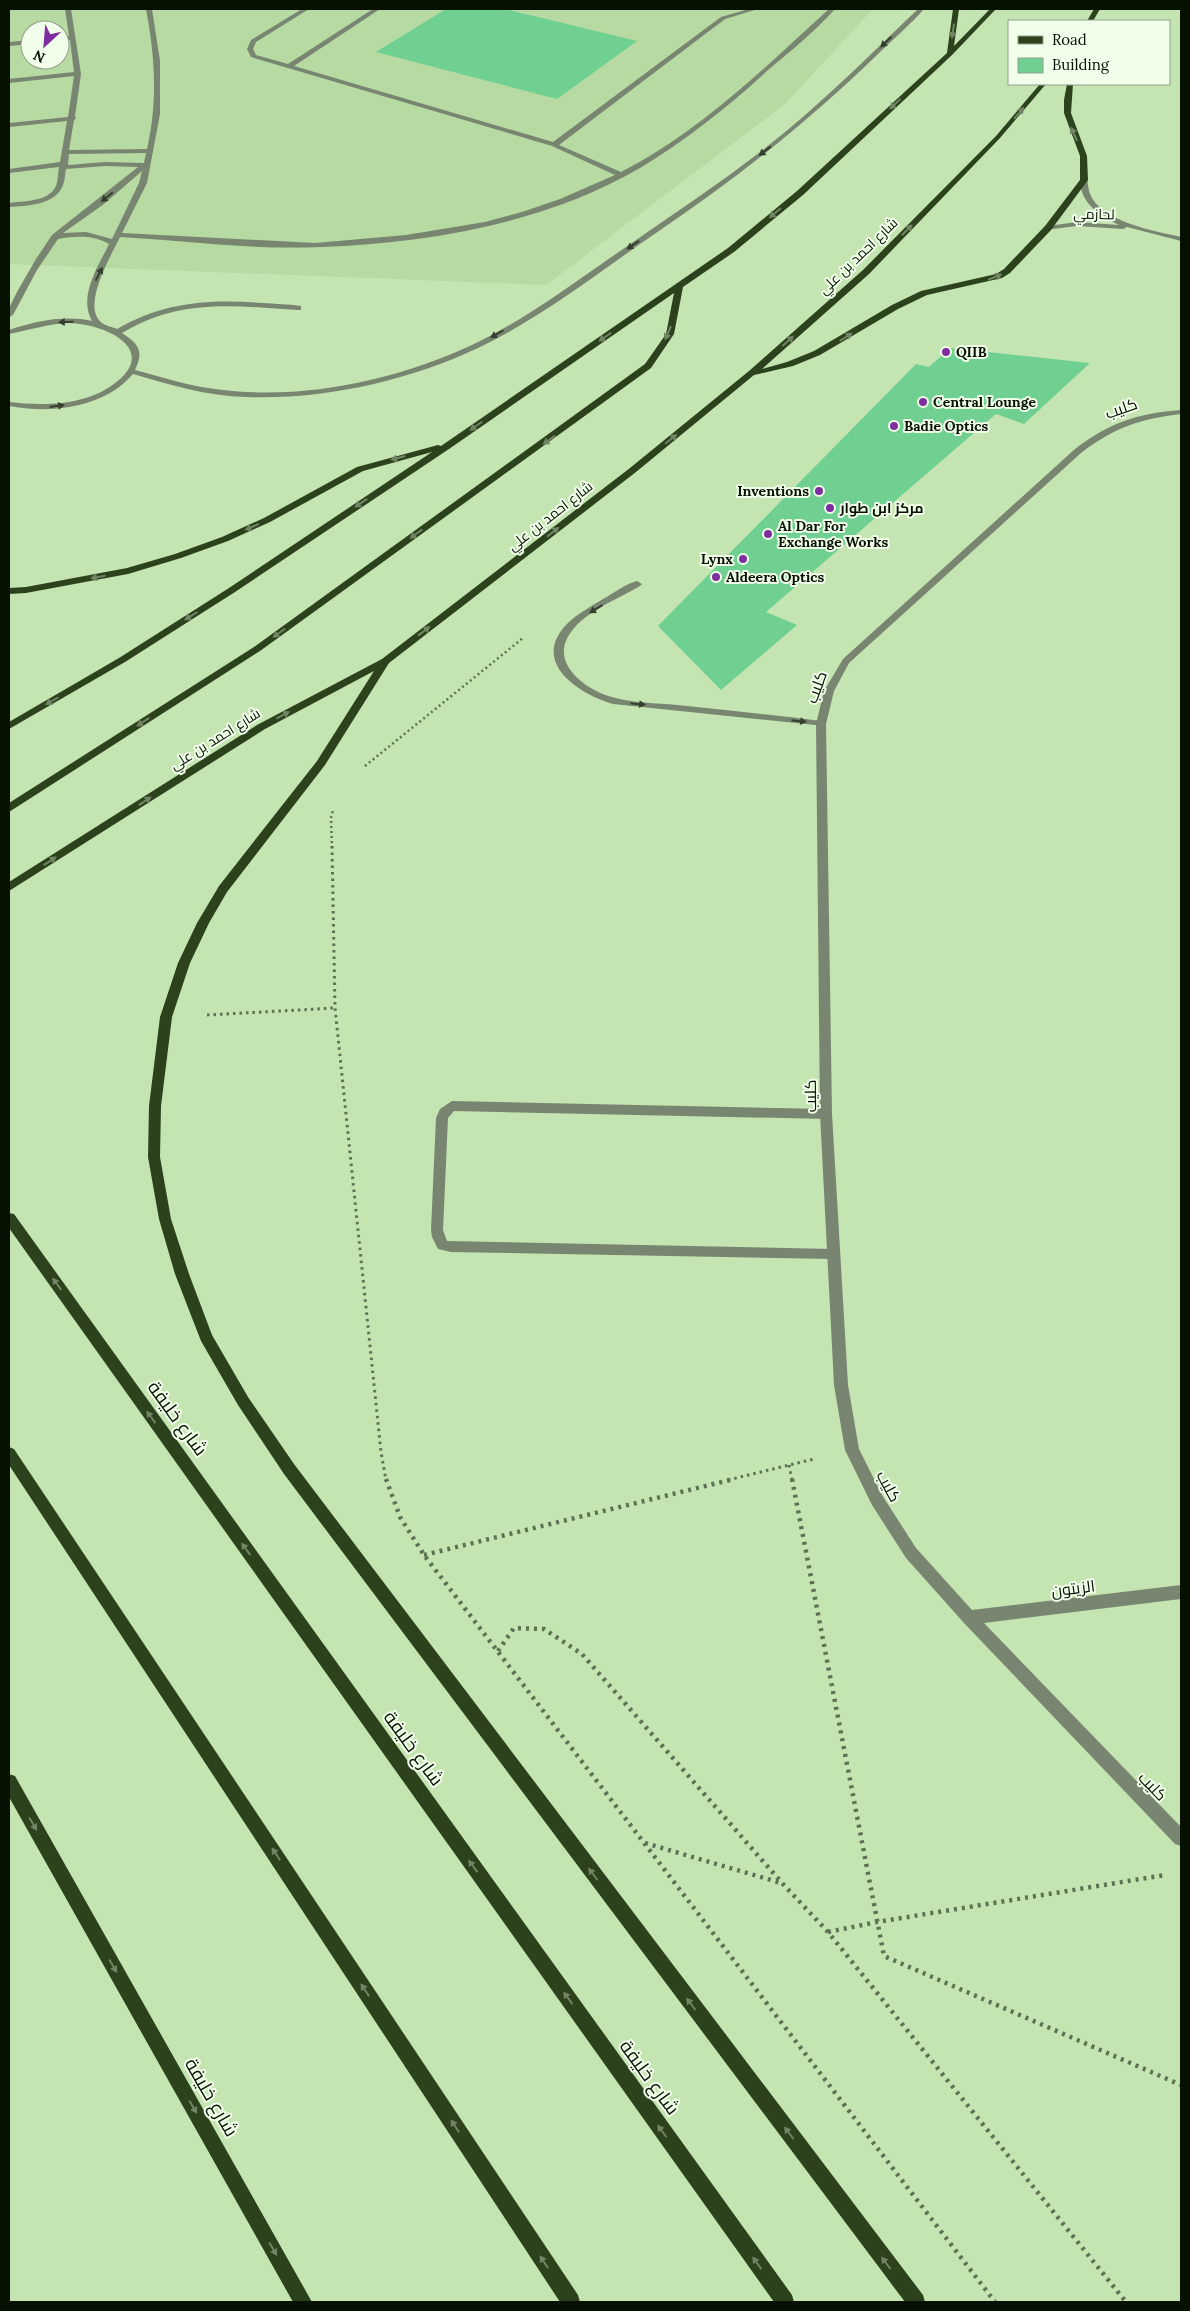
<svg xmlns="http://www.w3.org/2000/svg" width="1190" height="2311" font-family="Lora,Cairo,serif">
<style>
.built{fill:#b6daa1;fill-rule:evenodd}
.building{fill:#6fd091}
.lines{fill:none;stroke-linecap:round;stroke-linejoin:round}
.path-far2{stroke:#5e7253;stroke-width:2.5;stroke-dasharray:2 3;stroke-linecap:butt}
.path-far1{stroke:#5e7253;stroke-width:3;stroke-dasharray:2.5 4;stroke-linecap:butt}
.path{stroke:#5e7253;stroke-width:4.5;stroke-dasharray:3 5;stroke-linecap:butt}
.lane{fill:#788570;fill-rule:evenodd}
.street{fill:#788570;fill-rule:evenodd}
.primary{fill:#2c421d;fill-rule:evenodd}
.oneway{fill:#718465}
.oneway2{fill:#343f2e}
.poi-dot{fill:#7e2e9f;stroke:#f1feea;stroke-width:2}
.labels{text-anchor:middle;stroke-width:4;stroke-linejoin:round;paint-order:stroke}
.far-street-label{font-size:14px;fill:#071102;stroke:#f1feea}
.far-poi-label{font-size:14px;font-weight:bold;fill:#071102;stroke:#f1feea;text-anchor:start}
.street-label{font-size:16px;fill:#071102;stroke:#f1feea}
.near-street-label{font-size:19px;fill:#071102;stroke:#f1feea}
</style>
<rect width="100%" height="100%" fill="#c4e4b1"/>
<path class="built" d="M9 9H873L785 104 546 285 9 264ZM30 30H60V60H30Z"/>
<path class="building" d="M446 9H505L637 41 557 99 376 52Z
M950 348 1090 363 1024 424 996 414 766 612 797 625 721 690 658 626 916 364 929 367Z"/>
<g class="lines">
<path class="path-far2" d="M365 766 523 638
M332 848 331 818 333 810"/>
<path class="path-far1" d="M332 846 335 1008 381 1452 386 1480
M207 1015 335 1008
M789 1465 792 1480
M728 1480 814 1459"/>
<path class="path" d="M386 1479 400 1517 424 1555 995 2302
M792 1479 884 1956 1181 2085
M424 1555 734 1479
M498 1651 514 1628 544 1629 582 1654 782 1883 828 1932 1126 2302
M645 1843 781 1883
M828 1932 877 1922 1165 1875"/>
<path class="lane" d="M65 9H71L81 74 75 116 76 118 74 120 69 150 147 149C158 101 155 57 146 9H152L160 61V114L147 183 122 233 315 243 406 235 485 222 522 212 560 199 615 175 552 146 251 57 247 49 251 40 302 9H309L256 42 253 49 256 55 288 64 373 9H380L294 66 553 142 721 17 749 9H758L725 19 559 145 621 172C700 132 764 68 829 9H835C815 31 791 51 768 70 728 107 686 140 640 168 546 223 429 243 321 247 254 250 187 241 120 237 112 254 80 307 102 323 106 326 113 327 117 329 164 302 209 299 262 303 275 304 288 304 301 306V310H298C233 306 181 298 122 333 139 344 144 351 135 370 162 377 188 386 215 389 300 401 395 381 472 345 527 319 576 281 626 247 679 210 734 174 784 133 831 94 874 51 918 9H924C910 25 893 39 878 54 809 121 736 179 656 233 599 272 541 318 478 348 408 381 323 400 246 397 207 396 170 385 133 374 104 408 51 414 9 406V402C43 406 86 406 115 383 161 348 102 323 68 323 48 324 29 330 9 334V330C36 321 64 315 92 321 78 296 98 267 109 244 93 235 76 236 58 239L37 270 13 315 9 317V308L17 292 36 259 52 235 138 167 105 166 66 169C65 174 65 180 63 185 56 205 26 206 9 207V203C23 201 49 202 56 186 58 181 58 173 59 167L9 173V169L60 162 67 121 9 127V123L68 117 74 76 9 83V79L74 72 70 40 60 41V37L69 36ZM146 153 144 163 105 162 68 165 69 154ZM142 171 139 183 112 239 86 232 63 233 104 204Z
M30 40V44L9 46V42Z
M637 581 642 584 640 586C618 599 586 611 571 632 548 663 586 690 612 697 632 703 656 703 677 705 725 710 773 715 821 721L826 724 825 726 613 704C581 695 531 664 565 626 575 615 590 607 603 599 614 593 625 584 637 581Z
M452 1101 826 1109 830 1111 832 1114 830 1117 826 1119 454 1111 448 1118 443 1230 447 1241 833 1249 838 1250 840 1254 838 1258 833 1259 451 1252 438 1249 432 1237 431 1230 436 1118 440 1109Z"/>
<path class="street" d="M1081 178H1087C1088 183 1088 189 1090 194 1101 222 1155 231 1181 237V241L1127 227 1123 229 1077 226 1045 230 1044 228 1048 226 1077 222 1119 225C1101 217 1077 201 1081 178Z
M1181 410V414C1140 419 1115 427 1081 453L849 663 834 691 826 724 832 1114 848 1385 859 1449 882 1495 916 1548 972 1610 1181 1585V1599L984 1623 1181 1827V1846L1175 1844 964 1623 906 1558 872 1505 845 1450 834 1385 820 1114 816 724 824 691 843 659 1075 449C1109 423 1138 413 1181 410Z"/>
<path class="primary" d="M953 9H959L954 46 990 9H996L952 55 803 195 734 252 683 287 674 334 651 368 260 651 9 812V803L254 647 645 364 666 334 674 293 449 449 235 592 125 662 9 729V722L119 658 229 588 432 452 363 471 270 522 228 541 181 558 128 574 26 593 9 594V588L26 587 127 568 175 554 222 537 264 518 357 467 438 445 441 446 728 248 797 191 947 53Z
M1094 9H1100L1093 21H1087Z
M1040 84H1046L1000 138 869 274 762 369 787 362 814 351 892 305 921 291 996 274 1004 269 1045 226 1080 180V156L1064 113V100L1067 84H1073L1071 113 1087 156 1088 180 1051 230 1010 273 1002 278 927 295 898 309 820 355 793 366 754 375 636 472 389 663 325 765 227 892 209 923 190 963 172 1017 161 1106 160 1157 171 1219 189 1274 212 1335 248 1397 294 1464 923 2295 925 2302H905L284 1474 238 1405 201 1341 175 1274 159 1219 148 1157 149 1106 160 1017 178 963 197 923 219 886 317 761 374 671 265 729 9 891V882L257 725 382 659 630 468 749 371 863 270 996 136Z
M9 1213 14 1214 792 2295 794 2302H774L9 1228Z
M9 1447 14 1449 578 2295 580 2302H560L9 1465Z
M9 1774 15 1776 312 2302H293L9 1797Z"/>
</g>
<defs><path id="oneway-solid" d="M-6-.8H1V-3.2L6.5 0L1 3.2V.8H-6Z" transform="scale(1.25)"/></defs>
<g class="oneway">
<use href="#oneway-solid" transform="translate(953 31) rotate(98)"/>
<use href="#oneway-solid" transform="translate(895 104) rotate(137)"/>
<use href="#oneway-solid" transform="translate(1019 113) rotate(-50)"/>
<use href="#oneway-solid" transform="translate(1074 134) rotate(-114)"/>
<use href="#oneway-solid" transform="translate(775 213) rotate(140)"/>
<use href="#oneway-solid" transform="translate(907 230) rotate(-45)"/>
<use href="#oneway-solid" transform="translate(995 277) rotate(-22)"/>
<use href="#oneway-solid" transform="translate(668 333) rotate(113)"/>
<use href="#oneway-solid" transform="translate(605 337) rotate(145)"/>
<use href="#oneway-solid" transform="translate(846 337) rotate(-32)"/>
<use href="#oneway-solid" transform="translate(788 341) rotate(-42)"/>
<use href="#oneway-solid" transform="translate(476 426) rotate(145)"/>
<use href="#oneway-solid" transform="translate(671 439) rotate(-39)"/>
<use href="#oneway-solid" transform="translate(549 440) rotate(144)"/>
<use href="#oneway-solid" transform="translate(398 458) rotate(165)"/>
<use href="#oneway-solid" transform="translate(361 503) rotate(146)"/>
<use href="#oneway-solid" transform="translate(252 527) rotate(156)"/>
<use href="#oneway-solid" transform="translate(553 532) rotate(-38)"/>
<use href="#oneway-solid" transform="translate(416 534) rotate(144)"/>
<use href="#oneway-solid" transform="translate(98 577) rotate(170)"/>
<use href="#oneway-solid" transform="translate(191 616) rotate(148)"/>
<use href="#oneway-solid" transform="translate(424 631) rotate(-38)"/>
<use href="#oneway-solid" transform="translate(279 633) rotate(144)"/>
<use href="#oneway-solid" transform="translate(52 701) rotate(150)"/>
<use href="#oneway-solid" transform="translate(283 715) rotate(-28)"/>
<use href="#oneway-solid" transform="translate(143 722) rotate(147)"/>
<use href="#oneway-solid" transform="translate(145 801) rotate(-33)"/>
<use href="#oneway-solid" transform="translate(50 861) rotate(-33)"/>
<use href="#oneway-solid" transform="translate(57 1284) rotate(-126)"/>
<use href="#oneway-solid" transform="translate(151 1417) rotate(-126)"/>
<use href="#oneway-solid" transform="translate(246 1549) rotate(-126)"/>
<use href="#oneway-solid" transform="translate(33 1824) rotate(60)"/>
<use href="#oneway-solid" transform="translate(276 1854) rotate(-123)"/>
<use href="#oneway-solid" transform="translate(473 1866) rotate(-126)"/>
<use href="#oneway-solid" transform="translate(593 1874) rotate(-127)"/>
<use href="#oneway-solid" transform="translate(113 1966) rotate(60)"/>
<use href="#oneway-solid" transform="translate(365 1990) rotate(-123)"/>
<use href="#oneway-solid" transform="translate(568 1998) rotate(-126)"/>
<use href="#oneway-solid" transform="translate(691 2004) rotate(-127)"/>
<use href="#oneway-solid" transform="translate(193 2107) rotate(60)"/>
<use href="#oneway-solid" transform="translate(455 2126) rotate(-123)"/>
<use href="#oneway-solid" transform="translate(662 2131) rotate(-126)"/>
<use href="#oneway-solid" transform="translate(789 2133) rotate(-127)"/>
<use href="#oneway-solid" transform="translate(273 2249) rotate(60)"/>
<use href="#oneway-solid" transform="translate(544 2262) rotate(-123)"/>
<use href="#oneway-solid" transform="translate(757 2263) rotate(-126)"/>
<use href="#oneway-solid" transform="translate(886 2263) rotate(-127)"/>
</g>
<g class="oneway2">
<use href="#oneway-solid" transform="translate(886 42) rotate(136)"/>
<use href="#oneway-solid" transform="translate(765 151) rotate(142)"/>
<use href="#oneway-solid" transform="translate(107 197) rotate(142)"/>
<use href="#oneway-solid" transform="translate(633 245) rotate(146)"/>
<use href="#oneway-solid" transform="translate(99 274) rotate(-63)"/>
<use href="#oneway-solid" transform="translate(66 322) rotate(179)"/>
<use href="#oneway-solid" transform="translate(497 334) rotate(150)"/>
<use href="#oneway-solid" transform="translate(57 406) rotate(-7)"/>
<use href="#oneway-solid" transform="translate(596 609) rotate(149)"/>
<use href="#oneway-solid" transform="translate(638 704) rotate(6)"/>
<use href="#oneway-solid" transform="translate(799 721) rotate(6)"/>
</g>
<g class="poi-dot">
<circle cx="946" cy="352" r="5"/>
<circle cx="923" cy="402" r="5"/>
<circle cx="894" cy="426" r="5"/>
<circle cx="819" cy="491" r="5"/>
<circle cx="830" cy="508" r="5"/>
<circle cx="768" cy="534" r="5"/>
<circle cx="743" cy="559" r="5"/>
<circle cx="716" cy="577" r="5"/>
</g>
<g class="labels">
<g class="far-street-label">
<text transform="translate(1094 214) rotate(1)" y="5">لحازمي</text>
<text transform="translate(858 256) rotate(-44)" y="5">شارع احمد بن علي</text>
<text transform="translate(550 516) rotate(-38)" y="5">شارع احمد بن علي</text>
<text transform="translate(215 739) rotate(-32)" y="5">شارع احمد بن علي</text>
</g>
<g class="far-poi-label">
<text x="956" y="357">QIIB</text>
<text x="933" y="407">Central Lounge</text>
<text x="904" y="431">Badie Optics</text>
<text x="809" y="496" text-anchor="end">Inventions</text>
<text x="840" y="513">مركز ابن طوار</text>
<text x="778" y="531">Al Dar For<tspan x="778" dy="16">Exchange Works</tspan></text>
<text x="733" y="564" text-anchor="end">Lynx</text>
<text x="726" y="582">Aldeera Optics</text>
</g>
<g class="street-label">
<text transform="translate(1121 408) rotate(-19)" y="6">كليب</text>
<text transform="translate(816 687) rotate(-70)" y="6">كليب</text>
<text transform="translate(810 1096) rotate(-91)" y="6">كليب</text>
<text transform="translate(889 1486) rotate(62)" y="6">كليب</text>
<text transform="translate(1073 1588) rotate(-7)" y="6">الزيتون</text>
<text transform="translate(1153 1786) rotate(46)" y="6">كليب</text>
</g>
<g class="near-street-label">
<text transform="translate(178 1418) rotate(54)" y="7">شارع خليفة</text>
<text transform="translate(414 1748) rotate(54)" y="7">شارع خليفة</text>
<text transform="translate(650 2077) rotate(54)" y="7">شارع خليفة</text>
<text transform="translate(212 2097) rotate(60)" y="7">شارع خليفة</text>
</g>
</g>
<rect width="1190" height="2311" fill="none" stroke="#071102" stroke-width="20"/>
<rect x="1008" y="20" width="162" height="65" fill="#f1feea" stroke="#939f8d"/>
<rect x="1018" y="36" width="25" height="8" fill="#2c421d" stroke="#939f8d"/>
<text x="1052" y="45" font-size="15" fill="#071102">Road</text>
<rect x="1018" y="58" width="25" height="15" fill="#6fd091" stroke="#939f8d"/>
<text x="1052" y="70" font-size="15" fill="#071102">Building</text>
<g transform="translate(45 45) rotate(206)"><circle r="24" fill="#f1feea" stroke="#939f8d"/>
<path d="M0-4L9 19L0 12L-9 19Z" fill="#7e2e9f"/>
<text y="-8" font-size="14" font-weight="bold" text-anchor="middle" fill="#071102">N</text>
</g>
</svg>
